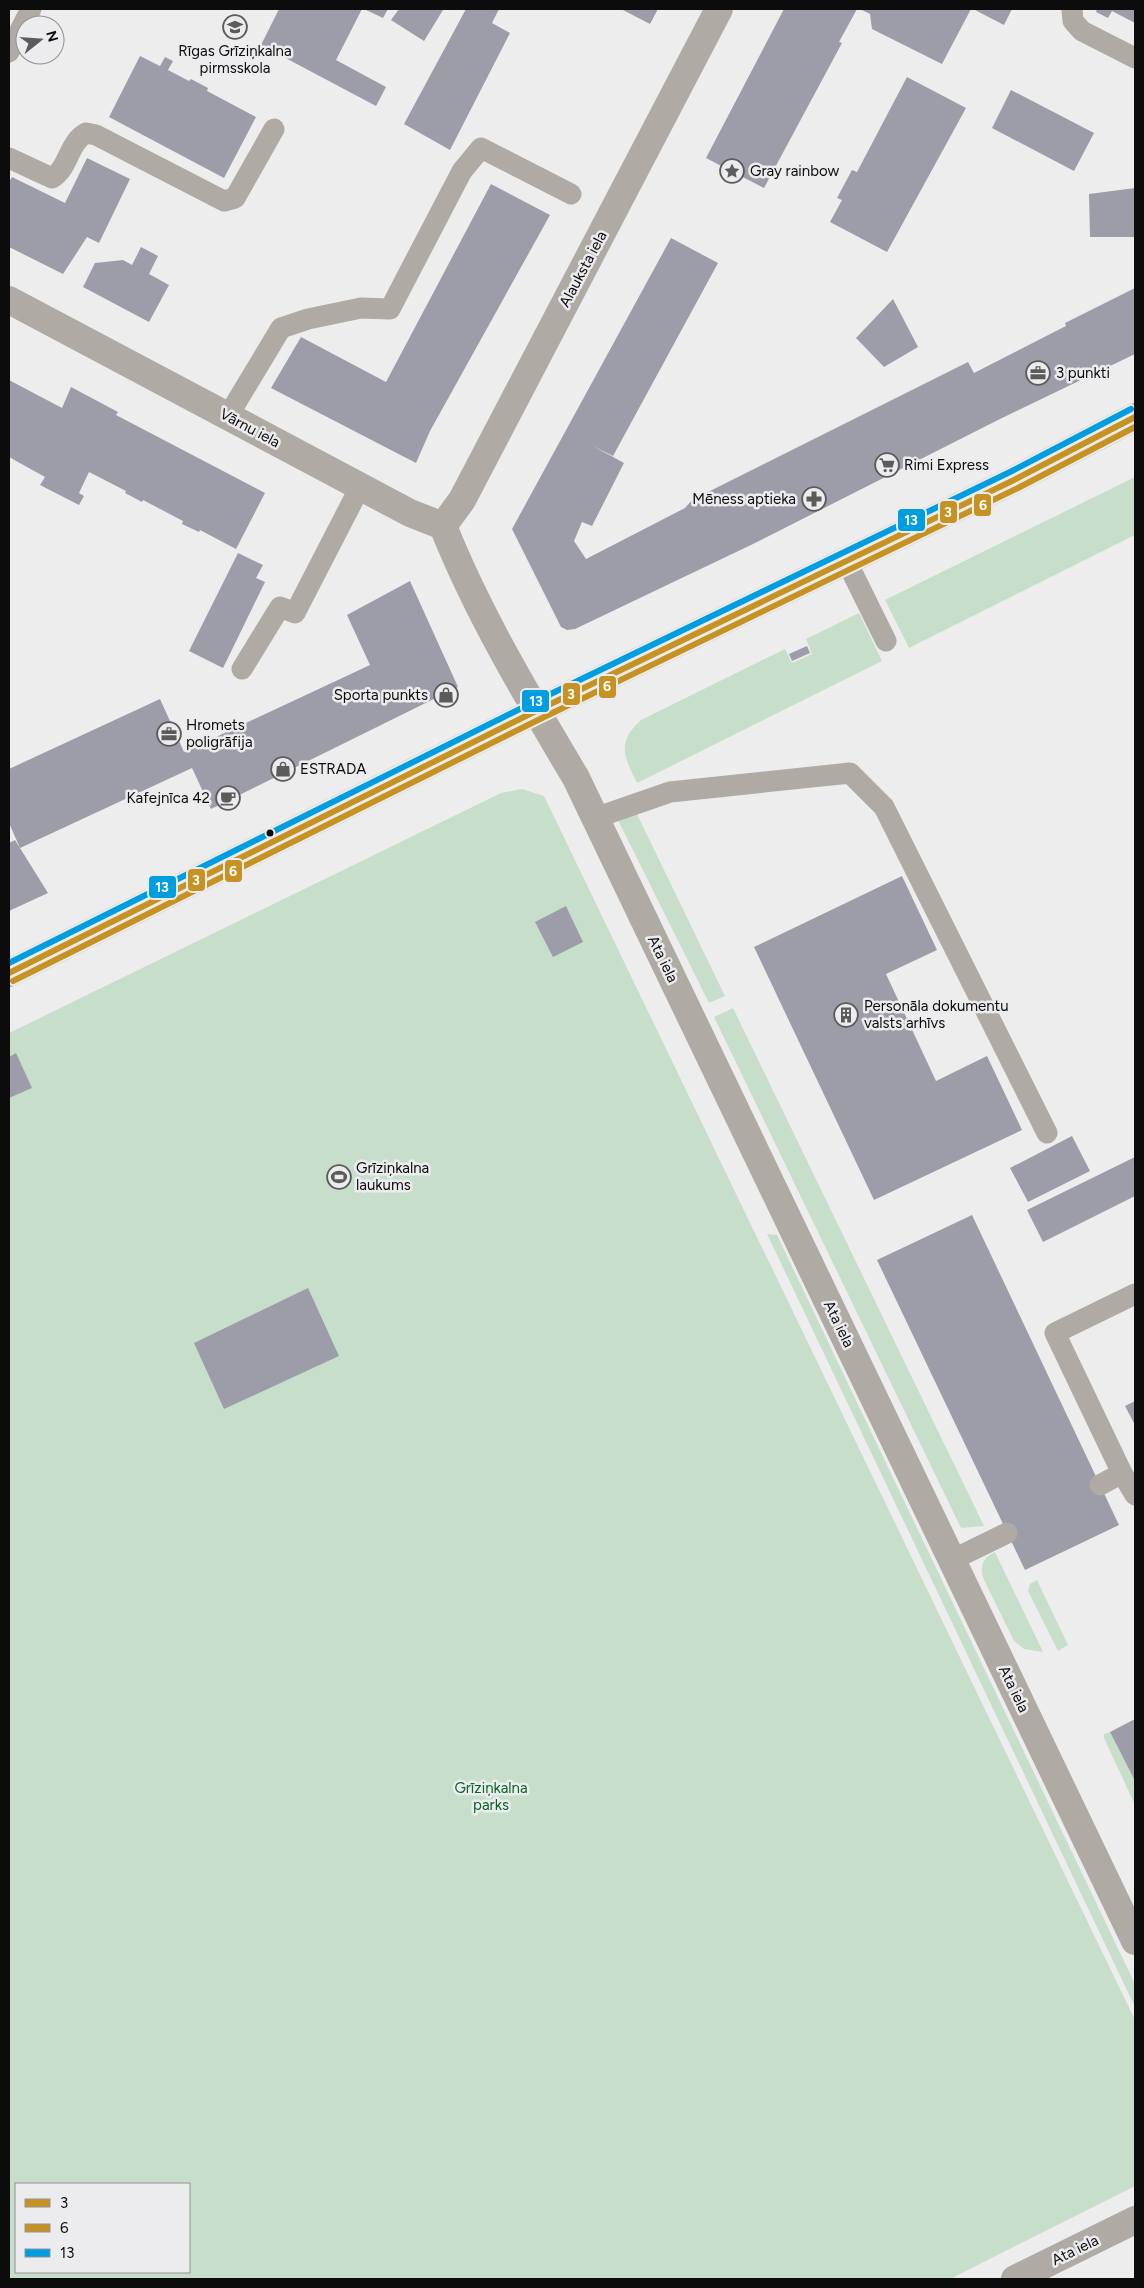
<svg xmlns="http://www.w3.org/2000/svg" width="1144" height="2288" font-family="Figtree,sans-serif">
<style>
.green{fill:#c7dfca;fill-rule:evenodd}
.building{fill:#9c9da8}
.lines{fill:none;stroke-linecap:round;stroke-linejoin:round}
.service{stroke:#afaaa3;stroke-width:21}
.minor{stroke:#afaaa3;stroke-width:28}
.primary{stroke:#b1aca7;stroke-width:28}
.bus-1-casing{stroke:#ececef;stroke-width:10}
.bus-2-casing{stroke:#ececef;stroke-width:10}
.bus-3-casing{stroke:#ececef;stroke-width:10}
.bus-1{stroke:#c69222;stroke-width:6}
.bus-2{stroke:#c69222;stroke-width:6}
.bus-3{stroke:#009de0;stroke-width:6}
.bus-dot{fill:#0c0c0d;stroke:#ececef;stroke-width:2}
.labels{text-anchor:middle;stroke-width:5;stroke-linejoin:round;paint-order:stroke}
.poi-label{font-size:15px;fill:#0c0c0d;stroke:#ececef;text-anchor:start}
.street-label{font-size:15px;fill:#0c0c0d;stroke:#ececef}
.park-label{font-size:15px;fill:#066528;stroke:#ececef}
.line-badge{stroke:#ececef;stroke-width:2}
.badge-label{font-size:14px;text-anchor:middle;font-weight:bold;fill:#fff}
</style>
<rect width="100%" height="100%" fill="#ededee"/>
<path class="green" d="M1135 477V535L909 648 885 600Z
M859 613 882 661 637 783C623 755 617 742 641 720L785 649 792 663 812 654 806 639Z
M522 789 544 796 1135 2020V2186L950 2279H9V1033L501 793ZM16 2184H189V2272H16Z
M634 808 725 996 709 1003 615 814Z
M733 1008 984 1526 961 1528 714 1017Z
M767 1234 777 1235 1135 1984V2007Z
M995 1552 1043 1652 1024 1649 1014 1641 986 1584C979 1570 980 1559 995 1552Z
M1037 1580 1068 1645 1058 1651 1028 1591 1030 1584Z
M1110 1732 1135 1781V1805L1104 1738V1734Z"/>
<path class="building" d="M279 9H362L336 60 386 87 376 106 261 45Z
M364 9H388L383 18Z
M399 9H440L443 10 424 41 391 20Z
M466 9H499L492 23 510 33 450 150 404 124Z
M621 9H658L650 24Z
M784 9H857L839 42 842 43 764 188 706 158Z
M860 9H971L942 64 872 29 870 14Z
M973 9H1012L1004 25Z
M1097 9H1135V23L1112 11 1108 18 1096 12Z
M140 56 160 66 165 57 173 61 168 70 189 81 191 79 208 88 207 91 256 117 224 178 109 117Z
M907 77 966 108 887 252 830 222 842 200 837 198 852 170 857 172Z
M1011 90 1094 133 1074 171 992 128Z
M87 158 130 179 99 243 87 237 63 274 9 247V182L12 177 65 203Z
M491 184 550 215 430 431 416 463 271 388 301 337 386 382Z
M1135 188V237H1090L1089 194Z
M671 238 718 263 613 456 593 446 624 463 592 526 582 522 574 541 586 559 685 508 692 500 968 362 974 373 1058 330 1066 326 1065 323 1135 288V354L998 420 753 544 575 629 567 630 561 627 512 529Z
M141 247 158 256 149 274 169 285 149 322 83 287 95 263 123 260 132 265Z
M893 299 918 347 884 367 856 338Z
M9 380 62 408 71 387 118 412 116 415 265 493 236 549 200 530 199 532 182 524 183 521 143 500 142 502 125 493 126 491 91 473 89 472 79 493 84 496 79 505 40 485 45 477 9 457Z
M238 553 263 565 256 578 265 582 223 668 189 651Z
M410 581 458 687 211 809 192 768 20 848 9 823V769L160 699 184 752 370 665 347 615Z
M807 646 810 653 792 661 789 654Z
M15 840 48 893 9 911V843Z
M902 876 937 950 886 974 936 1081 987 1056 1022 1130 874 1200 754 947Z
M566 906 583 942 553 957 535 922Z
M16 1053 32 1088 9 1098V1057Z
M1072 1136 1090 1171 1028 1202 1010 1168Z
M1135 1157V1196L1043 1242 1027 1210Z
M972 1215 1119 1525 1025 1570 877 1260Z
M308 1288 339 1356 224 1409 194 1343Z
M1135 1401V1425L1125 1406Z
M1135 1719V1781L1110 1732Z"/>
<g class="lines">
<path class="service" d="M1072 9 1073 21 1082 31 1135 58
M9 52 31 9
M9 158 52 178C69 168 68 143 86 133L96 135 224 201 235 198 274 129
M228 416 281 328 308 319 361 308 390 309 462 171 481 148 571 194
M847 562 886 641
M242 669 280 607 295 613 360 487
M595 818 670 792 850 773 884 807 1047 1133
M1122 1473 1135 1495
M1100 1485 1122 1473 1055 1333 1135 1294
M952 1560 1007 1533"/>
<path class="minor" d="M9 300 410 513 443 526C478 614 528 697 576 778L1135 1941
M443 526 462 500 719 9
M1015 2279 1135 2220"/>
<path class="primary" d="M9 973 536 711 1014 480 1135 417"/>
<g class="bus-1-casing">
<path id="bus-1" d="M9 973 536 711 1014 480 1135 417"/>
</g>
<g class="bus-2-casing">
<path id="bus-2" d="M13 981 540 719 1018 488 1135 427"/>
</g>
<g class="bus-3-casing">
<path id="bus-3" d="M9 963 532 703 1010 472 1131 409"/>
</g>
<use href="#bus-1" class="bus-1"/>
<use href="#bus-2" class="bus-2"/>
<use href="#bus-3" class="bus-3"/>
</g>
<defs>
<g id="school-ring" transform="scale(1.25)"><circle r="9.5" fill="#ececef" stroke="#5b5b5c" stroke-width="1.5"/><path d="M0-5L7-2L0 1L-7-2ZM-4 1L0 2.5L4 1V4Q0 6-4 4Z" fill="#5b5b5c"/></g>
<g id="sight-ring" transform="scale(1.25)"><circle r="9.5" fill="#ececef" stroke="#5b5b5c" stroke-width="1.5"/><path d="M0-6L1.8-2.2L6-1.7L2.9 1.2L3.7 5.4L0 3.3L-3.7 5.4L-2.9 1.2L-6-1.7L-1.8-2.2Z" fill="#5b5b5c"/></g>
<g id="office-ring" transform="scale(1.25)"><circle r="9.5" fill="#ececef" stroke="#5b5b5c" stroke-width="1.5"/><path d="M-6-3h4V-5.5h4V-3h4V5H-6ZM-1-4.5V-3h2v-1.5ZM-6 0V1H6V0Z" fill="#5b5b5c"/></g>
<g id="supermarket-ring" transform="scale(1.25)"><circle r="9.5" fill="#ececef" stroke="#5b5b5c" stroke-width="1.5"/><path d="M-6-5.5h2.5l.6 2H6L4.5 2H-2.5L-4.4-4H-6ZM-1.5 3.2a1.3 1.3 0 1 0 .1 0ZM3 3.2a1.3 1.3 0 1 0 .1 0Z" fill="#5b5b5c"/></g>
<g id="pharmacy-ring" transform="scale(1.25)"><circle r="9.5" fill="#ececef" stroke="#5b5b5c" stroke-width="1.5"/><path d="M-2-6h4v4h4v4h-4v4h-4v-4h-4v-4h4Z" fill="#5b5b5c"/></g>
<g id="shop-ring" transform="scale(1.25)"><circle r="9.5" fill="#ececef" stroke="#5b5b5c" stroke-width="1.5"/><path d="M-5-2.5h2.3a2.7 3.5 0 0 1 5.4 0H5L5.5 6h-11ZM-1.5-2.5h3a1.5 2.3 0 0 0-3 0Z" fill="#5b5b5c"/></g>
<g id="cafe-ring" transform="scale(1.25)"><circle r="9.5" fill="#ececef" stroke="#5b5b5c" stroke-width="1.5"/><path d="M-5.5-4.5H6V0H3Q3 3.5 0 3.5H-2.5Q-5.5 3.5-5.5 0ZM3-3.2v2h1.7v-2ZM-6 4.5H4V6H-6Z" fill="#5b5b5c"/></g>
<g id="building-ring" transform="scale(1.25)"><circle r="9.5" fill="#ececef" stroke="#5b5b5c" stroke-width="1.5"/><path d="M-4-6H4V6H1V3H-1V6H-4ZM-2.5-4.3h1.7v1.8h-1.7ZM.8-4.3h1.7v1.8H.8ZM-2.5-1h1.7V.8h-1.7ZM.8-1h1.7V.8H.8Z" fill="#5b5b5c"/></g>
<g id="stadium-ring" transform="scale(1.25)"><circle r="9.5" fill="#ececef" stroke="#5b5b5c" stroke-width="1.5"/><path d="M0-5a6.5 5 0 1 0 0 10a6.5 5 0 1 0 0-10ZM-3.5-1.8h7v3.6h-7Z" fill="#5b5b5c"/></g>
</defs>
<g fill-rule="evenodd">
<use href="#school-ring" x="235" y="27"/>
<use href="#sight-ring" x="732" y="171"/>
<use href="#office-ring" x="1038" y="373"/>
<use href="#supermarket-ring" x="887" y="465"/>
<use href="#pharmacy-ring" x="814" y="499"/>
<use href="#shop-ring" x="446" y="695"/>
<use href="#office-ring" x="169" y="734"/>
<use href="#shop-ring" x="283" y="769"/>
<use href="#cafe-ring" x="228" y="798"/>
<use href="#building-ring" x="846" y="1015"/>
<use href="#stadium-ring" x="339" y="1177"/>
</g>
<circle class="bus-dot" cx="270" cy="833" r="4.5"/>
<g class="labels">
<g class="poi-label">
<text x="235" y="56" text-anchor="middle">Rīgas Grīziņkalna<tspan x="235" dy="17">pirmsskola</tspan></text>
<text x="750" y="176">Gray rainbow</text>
<text x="1056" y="378">3 punkti</text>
<text x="904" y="470">Rimi Express</text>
<text x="796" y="504" text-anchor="end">Mēness aptieka</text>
<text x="428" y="700" text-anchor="end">Sporta punkts</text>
<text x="186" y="730">Hromets<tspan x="186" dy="17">poligrāfija</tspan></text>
<text x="300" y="774">ESTRADA</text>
<text x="210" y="803" text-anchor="end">Kafejnīca 42</text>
<text x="864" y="1011">Personāla dokumentu<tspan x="864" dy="17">valsts arhīvs</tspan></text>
<text x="356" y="1173">Grīziņkalna<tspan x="356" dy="17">laukums</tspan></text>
</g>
<g class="street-label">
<text transform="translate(583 269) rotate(-62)" y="5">Alauksta iela</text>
<text transform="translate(250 428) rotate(28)" y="5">Vārnu iela</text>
<text transform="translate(663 959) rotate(64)" y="5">Ata iela</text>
<text transform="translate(839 1324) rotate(64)" y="5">Ata iela</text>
<text transform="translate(1014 1689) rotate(64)" y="5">Ata iela</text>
<text transform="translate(1075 2250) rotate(-26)" y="5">Ata iela</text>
</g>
<g class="park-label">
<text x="491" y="1793">Grīziņkalna<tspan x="491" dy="17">parks</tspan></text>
</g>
</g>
<g class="line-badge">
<rect x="973" y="493" width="19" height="24" rx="5" fill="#c69222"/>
<rect x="939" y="500" width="19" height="24" rx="5" fill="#c69222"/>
<rect x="897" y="508" width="29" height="24" rx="5" fill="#009de0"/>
<rect x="598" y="675" width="19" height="24" rx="5" fill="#c69222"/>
<rect x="562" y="682" width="19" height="24" rx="5" fill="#c69222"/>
<rect x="521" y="689" width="29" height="24" rx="5" fill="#009de0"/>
<rect x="224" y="859" width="19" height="24" rx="5" fill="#c69222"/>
<rect x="187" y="868" width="19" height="24" rx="5" fill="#c69222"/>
<rect x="148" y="875" width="29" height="24" rx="5" fill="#009de0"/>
</g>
<g class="badge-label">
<text x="983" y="510">6</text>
<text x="948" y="517">3</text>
<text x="911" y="525">13</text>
<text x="607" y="691">6</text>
<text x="571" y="699">3</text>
<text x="536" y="706">13</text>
<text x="233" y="876">6</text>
<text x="196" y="885">3</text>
<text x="162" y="892">13</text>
</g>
<rect width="1144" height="2288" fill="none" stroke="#0c0c0d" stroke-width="20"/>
<rect x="15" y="2183" width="175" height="90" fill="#ececef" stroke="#929295"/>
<rect x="25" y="2199" width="25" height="8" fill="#c69222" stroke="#929295"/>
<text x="60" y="2208" font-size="15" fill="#0c0c0d">3</text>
<rect x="25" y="2224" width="25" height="8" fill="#c69222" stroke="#929295"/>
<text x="60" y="2233" font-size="15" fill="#0c0c0d">6</text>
<rect x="25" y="2249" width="25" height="8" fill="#009de0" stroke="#929295"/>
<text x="60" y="2258" font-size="15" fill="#0c0c0d">13</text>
<g transform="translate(40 40) rotate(73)"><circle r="24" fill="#ececef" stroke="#929295"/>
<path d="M0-4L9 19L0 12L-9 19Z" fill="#5b5b5c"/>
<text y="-8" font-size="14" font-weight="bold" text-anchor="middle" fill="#0c0c0d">N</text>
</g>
</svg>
